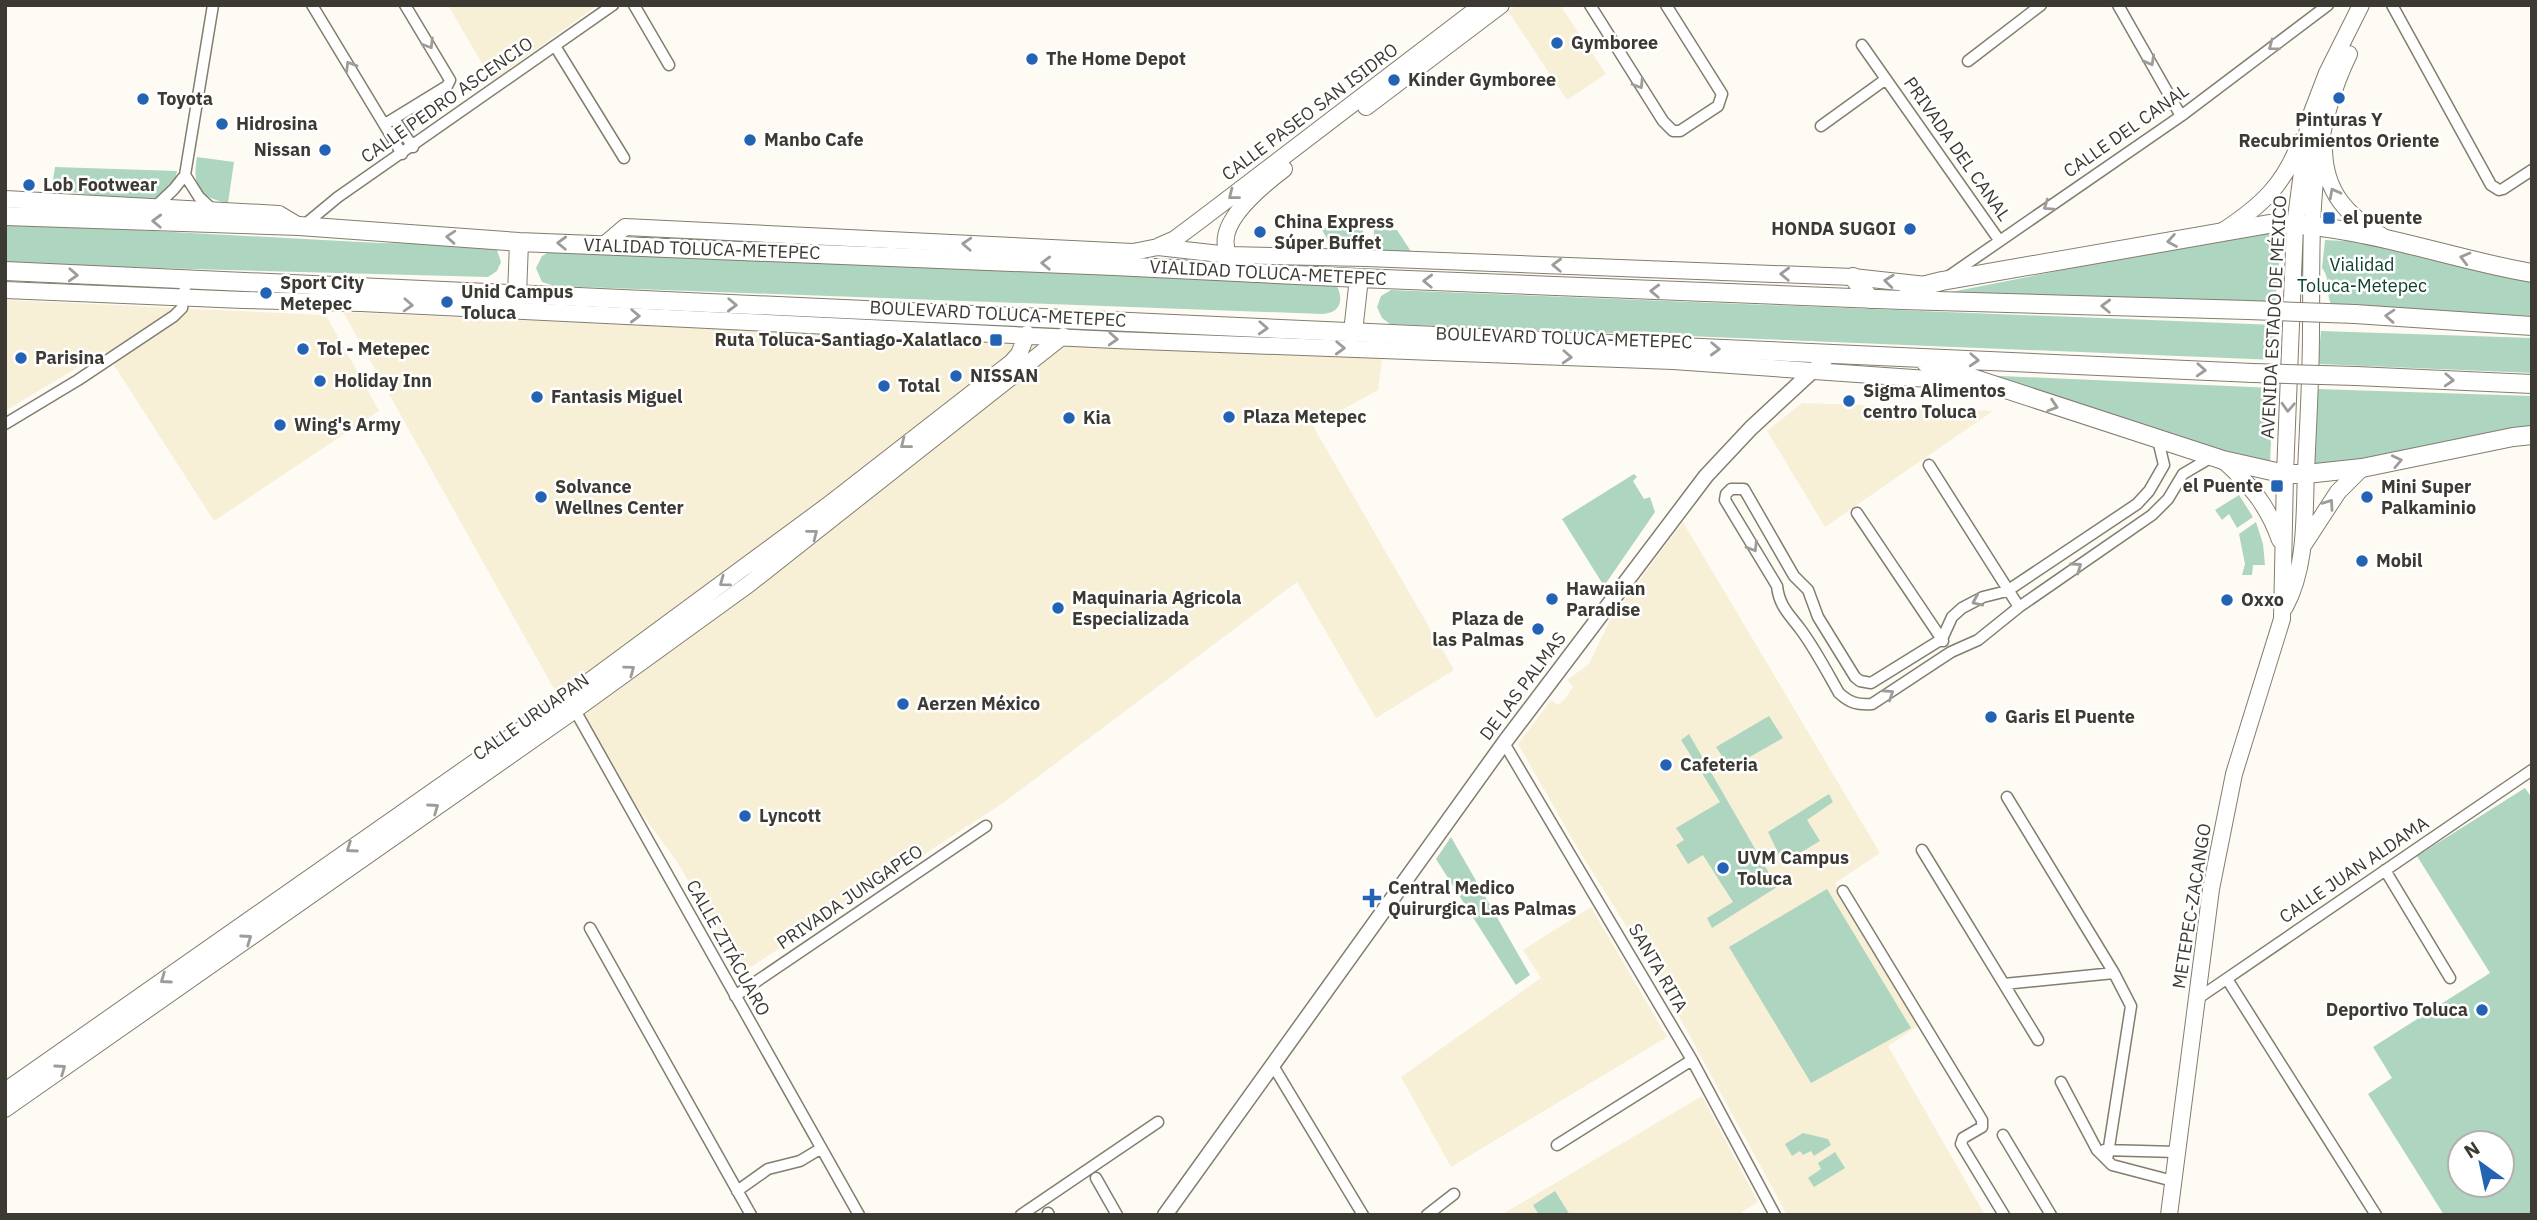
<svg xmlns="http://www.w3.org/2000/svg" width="2537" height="1220" font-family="'IBM Plex Sans',sans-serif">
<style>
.built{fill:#f8efd7}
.green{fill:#aed5c0;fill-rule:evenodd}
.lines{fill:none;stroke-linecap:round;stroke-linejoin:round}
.minor-casing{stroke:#837d6e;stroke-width:13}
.tertiary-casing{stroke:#837d6e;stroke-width:17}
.secondary-casing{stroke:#837d6e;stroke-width:18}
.trunk-casing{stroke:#837d6e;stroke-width:20}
.minor{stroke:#fff;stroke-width:10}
.tertiary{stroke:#fff;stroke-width:14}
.secondary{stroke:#fff;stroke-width:16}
.trunk{stroke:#fff;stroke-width:18}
.trunk-bridge-casing{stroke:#837d6e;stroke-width:20;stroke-linecap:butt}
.trunk-bridge{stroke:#fff;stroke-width:18}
.oneway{stroke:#9e9c99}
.poi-dot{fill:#2462b4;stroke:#fff;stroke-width:2.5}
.labels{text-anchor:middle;stroke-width:5;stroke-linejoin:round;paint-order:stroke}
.poi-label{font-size:18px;font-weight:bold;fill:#3c3a33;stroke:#fff;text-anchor:start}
.street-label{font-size:18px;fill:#3c3a33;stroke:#fff}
.park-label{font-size:18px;fill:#0d412d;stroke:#fff}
</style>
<rect width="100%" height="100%" fill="#fefbf5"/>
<path class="built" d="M448 5H598L492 81Z
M1517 5H1560L1606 74 1567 100 1508 11Z
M5 300 326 315 379 411 214 521 105 351 5 411Z
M343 312 1084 346 1383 354 1378 390 1313 426 1454 670 1376 718 1297 582 1003 803 743 972 677 862 563 705Z
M1802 403 1861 405 1993 411 1825 527 1767 431Z
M1683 522 1880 853 1835 883 1920 1025 1888 1046 1985 1215H1787L1655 972 1578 849 1518 744 1551 700 1558 705 1564 700 1573 687 1567 680 1589 664 1610 620Z
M1591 907 1667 1037 1451 1167 1401 1077 1541 978 1523 950Z
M1702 1096 1758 1202 1737 1215H1501Z"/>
<path class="green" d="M197 157 234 162 228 203C199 198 192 185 197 157Z
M55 167 177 171 175 180 159 198 153 200H121L59 190 53 180Z
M5 223 379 243 487 244 497 250 501 262 497 271 488 277 5 264Z
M1321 228 1363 230 1364 252 1333 250Z
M1374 229 1397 230 1412 253 1373 251Z
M2274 231 2282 233 2275 305 1946 293 2255 232Z
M2325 240 2364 242 2532 280V316L2333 307C2324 295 2332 280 2322 268Z
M549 252 1324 280 1337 286C1344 301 1340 313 1322 314L555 286 542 282 536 268 542 256Z
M1391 290 2276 325V360L1390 324 1382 318 1377 307 1381 296Z
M2321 331 2532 338V373L2318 364Z
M1979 375 2273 388 2270 465 2257 464Z
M2317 389 2532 396V425L2340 464 2324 465 2310 462Z
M1634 474 1637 477 1633 481 1644 499 1650 497 1655 512 1604 586 1562 519Z
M2239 495 2253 517 2237 528 2229 514 2222 520 2215 510Z
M2256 522 2263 544 2265 565H2253L2252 575H2242L2245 564 2239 534Z
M1769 716 1783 738 1730 768 1716 747Z
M1689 734 1777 887 1712 928 1707 918 1733 902 1703 855 1688 864 1676 845 1684 840 1676 828 1720 802 1681 740Z
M2525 788 2532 798V1215H2444L2368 1094 2392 1078 2373 1047 2490 973 2417 856ZM2460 1143H2502V1185H2460Z
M1829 794 1833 802 1807 820 1820 841 1783 863 1768 832Z
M1451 837 1530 975 1516 985 1436 859Z
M1827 889 1911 1028 1811 1083 1729 947Z
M1803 1133 1828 1139 1831 1145 1814 1156 1811 1151 1803 1155 1800 1151 1792 1156 1785 1144Z
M1835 1152 1845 1168 1814 1187 1808 1178 1821 1169 1818 1163Z
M1555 1191 1570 1215H1539L1533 1205Z"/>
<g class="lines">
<g class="minor-casing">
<path id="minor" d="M312 5 402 154
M634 5 669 65
M1590 5 1663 121 1673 131H1680L1718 106 1722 94 1666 5
M2118 5 2181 116
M2392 5 2491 185 2499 190 2503 189 2532 170
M1862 45 1999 240
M555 46 624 158
M1968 61 2041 5
M394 119 413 147
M385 124 447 86 450 80 405 5
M1821 126 1886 79
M185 175 199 197 212 209
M155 207 174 189 185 175 213 5
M303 226 338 197 613 5
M1949 276 2181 116 2328 5
M5 424 78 380 174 316 182 308 186 280
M2158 440 2164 465 2149 491 2137 504 2007 591 1983 597 1962 608 1952 617 1942 639 1871 683 1860 681 1855 677 1818 617 1808 590 1794 576 1744 489H1731L1726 494 1725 500 1777 586C1779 606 1790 615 1801 630 1815 649 1827 672 1839 693 1850 703 1857 705 1872 704L1951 652 1978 640 2019 607 2152 515 2168 499 2183 474 2212 457
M1929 465 2019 607
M1857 513 1943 641
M572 705 859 1215
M1504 743 1692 1060 1775 1215
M2007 797 2114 973 2131 1006 2107 1160
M1922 850 2038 1040
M2385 870 2450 978
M1843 891 1982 1120V1127L1963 1138 1961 1144 2004 1215
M590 928 751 1215
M2227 979 2376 1215
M2004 984 2114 973
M735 996 986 826
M2197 999 2532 770
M1272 1064 1363 1215
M2061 1082 2097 1150 2112 1165 2173 1181
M2003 1135 2051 1215
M1557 1145 1692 1060
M2104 1150 2177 1152
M1096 1178 1117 1215
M737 1191 768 1169 800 1161 820 1149
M1048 1213 1049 1215
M1021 1215 1158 1122
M1427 1215 1454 1194"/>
</g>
<g class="tertiary-casing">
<path id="tertiary" d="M1165 1215 1504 743 1706 476 1751 428 1832 353"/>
</g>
<g class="secondary-casing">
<path id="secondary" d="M1366 107 1501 5
M2324 150C2325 192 2347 216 2382 236
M5 199 279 214 299 226
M2223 231C2261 206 2284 185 2300 142
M605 244 625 227 1133 252 1158 247 1229 255 1366 258 1853 277 1926 285
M1159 246 1175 239 1203 218 1482 5
M1229 255C1212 225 1263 185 1284 169
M5 290 243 300 361 303 1115 340 1673 361 1971 382
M2223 460C2250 484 2268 506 2280 540
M2304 544 2338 492 2362 468
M2285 607C2307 566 2304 518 2306 472 2308 425 2311 377 2311 329 2312 234 2306 142 2349 54
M5 1091 568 697 827 506 1012 362 1019 354 1027 334
M5 1109 575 710 749 584 1063 336
M2169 1215 2211 889 2234 774 2282 619 2285 474 2295 225 2309 120 2327 73 2361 5"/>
</g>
<g class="trunk-casing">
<path id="trunk" d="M5 216 299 226 519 242 1114 266 1359 278 1902 300 2248 310
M1229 255 1251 273
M5 271 2253 373
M1853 277 1870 299
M517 296 519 242
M1902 300 1926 285 1942 281 2269 224C2359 223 2444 258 2532 273
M2355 314 2532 326
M1353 332 1359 278
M1926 363 2223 460 2285 474H2306L2362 468 2513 437 2532 435
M2356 376 2532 384"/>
</g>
<use href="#minor" class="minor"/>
<use href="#tertiary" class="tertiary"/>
<use href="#secondary" class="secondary"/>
<use href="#trunk" class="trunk"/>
<g class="trunk-bridge-casing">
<path id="trunk-bridge" d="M2248 310 2355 314
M2253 373 2356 376"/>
</g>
<use href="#trunk-bridge" class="trunk-bridge"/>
</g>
<defs><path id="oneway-chevron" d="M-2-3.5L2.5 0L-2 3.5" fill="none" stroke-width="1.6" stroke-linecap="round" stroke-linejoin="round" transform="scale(1.75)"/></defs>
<g class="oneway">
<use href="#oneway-chevron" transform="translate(429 44) rotate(58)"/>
<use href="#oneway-chevron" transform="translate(2273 46) rotate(143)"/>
<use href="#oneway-chevron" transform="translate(2150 61) rotate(61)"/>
<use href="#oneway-chevron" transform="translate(350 66) rotate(-121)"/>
<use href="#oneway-chevron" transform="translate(1639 84) rotate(58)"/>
<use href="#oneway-chevron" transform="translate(2334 193) rotate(-118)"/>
<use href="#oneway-chevron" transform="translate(1233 195) rotate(142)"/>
<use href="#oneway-chevron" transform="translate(2048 206) rotate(146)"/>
<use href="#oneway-chevron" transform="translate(157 221) rotate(-178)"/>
<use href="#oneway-chevron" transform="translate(451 237) rotate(-176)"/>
<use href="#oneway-chevron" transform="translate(2172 241) rotate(170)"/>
<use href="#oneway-chevron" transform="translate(562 243) rotate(-178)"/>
<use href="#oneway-chevron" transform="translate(967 244) rotate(-177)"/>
<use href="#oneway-chevron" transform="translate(2465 258) rotate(-165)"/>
<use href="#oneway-chevron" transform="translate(1046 263) rotate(-178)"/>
<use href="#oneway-chevron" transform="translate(1557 265) rotate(-178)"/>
<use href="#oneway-chevron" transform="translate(1785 274) rotate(-178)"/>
<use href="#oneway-chevron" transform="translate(73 275) rotate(3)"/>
<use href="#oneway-chevron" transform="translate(1428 281) rotate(-178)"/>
<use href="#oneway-chevron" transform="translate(1889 281) rotate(-174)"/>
<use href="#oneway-chevron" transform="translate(1655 291) rotate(-178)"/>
<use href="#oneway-chevron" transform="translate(408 305) rotate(3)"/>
<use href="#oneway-chevron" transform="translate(732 305) rotate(2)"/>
<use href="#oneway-chevron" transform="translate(2106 306) rotate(-178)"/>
<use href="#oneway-chevron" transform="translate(635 316) rotate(2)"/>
<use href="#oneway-chevron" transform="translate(2390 316) rotate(-176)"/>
<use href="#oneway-chevron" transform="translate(1263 328) rotate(3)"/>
<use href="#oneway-chevron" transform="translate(1113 339) rotate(3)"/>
<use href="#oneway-chevron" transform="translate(1340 348) rotate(2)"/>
<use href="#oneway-chevron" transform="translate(1715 349) rotate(2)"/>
<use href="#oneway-chevron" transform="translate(1567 357) rotate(3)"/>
<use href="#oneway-chevron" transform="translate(1974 360) rotate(3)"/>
<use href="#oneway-chevron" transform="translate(2201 370) rotate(3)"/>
<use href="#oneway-chevron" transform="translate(2449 380) rotate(3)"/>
<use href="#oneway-chevron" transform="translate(2053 406) rotate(18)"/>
<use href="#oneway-chevron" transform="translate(2288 407) rotate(93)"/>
<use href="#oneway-chevron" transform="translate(905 444) rotate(142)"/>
<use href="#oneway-chevron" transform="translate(2397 461) rotate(-12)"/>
<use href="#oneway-chevron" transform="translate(2329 504) rotate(-55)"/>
<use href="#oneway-chevron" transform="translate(813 534) rotate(-38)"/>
<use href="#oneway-chevron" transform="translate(1753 547) rotate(59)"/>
<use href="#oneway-chevron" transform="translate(2077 567) rotate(-35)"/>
<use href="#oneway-chevron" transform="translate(724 582) rotate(144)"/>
<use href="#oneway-chevron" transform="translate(1977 601) rotate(156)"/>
<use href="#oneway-chevron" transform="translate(630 670) rotate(-36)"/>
<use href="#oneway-chevron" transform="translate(1889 694) rotate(-33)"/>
<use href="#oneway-chevron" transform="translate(434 808) rotate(-35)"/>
<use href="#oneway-chevron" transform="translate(351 848) rotate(145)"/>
<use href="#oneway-chevron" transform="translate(247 939) rotate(-35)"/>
<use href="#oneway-chevron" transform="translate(165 979) rotate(145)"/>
<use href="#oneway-chevron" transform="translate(61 1069) rotate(-35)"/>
</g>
<g class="poi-dot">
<circle cx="1557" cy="43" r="7"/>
<circle cx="1032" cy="59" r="7"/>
<circle cx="1394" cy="80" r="7"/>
<circle cx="2339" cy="98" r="7"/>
<circle cx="143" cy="99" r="7"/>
<circle cx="222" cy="124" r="7"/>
<circle cx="750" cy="140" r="7"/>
<circle cx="325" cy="150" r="7"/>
<circle cx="29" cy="185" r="7"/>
<rect x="2322" y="211" width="14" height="14" rx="3.5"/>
<circle cx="1910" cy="229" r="7"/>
<circle cx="1260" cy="232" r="7"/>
<circle cx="266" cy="293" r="7"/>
<circle cx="447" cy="302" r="7"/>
<rect x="989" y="333" width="14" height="14" rx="3.5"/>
<circle cx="303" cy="349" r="7"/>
<circle cx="21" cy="358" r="7"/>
<circle cx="956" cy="376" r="7"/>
<circle cx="320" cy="381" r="7"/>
<circle cx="884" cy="386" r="7"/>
<circle cx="537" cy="397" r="7"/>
<circle cx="1849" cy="401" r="7"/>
<circle cx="1229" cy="417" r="7"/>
<circle cx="1069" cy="418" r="7"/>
<circle cx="280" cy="425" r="7"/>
<rect x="2270" y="479" width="14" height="14" rx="3.5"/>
<circle cx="541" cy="497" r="7"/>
<circle cx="2367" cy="497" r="7"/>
<circle cx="2362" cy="561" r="7"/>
<circle cx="1552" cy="599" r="7"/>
<circle cx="2227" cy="600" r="7"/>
<circle cx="1058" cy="608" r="7"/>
<circle cx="1538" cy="629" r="7"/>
<circle cx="903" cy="704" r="7"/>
<circle cx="1991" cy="717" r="7"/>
<circle cx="1666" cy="765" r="7"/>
<circle cx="745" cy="816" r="7"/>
<circle cx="1723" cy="868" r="7"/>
<path d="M1368.5 887.5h7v7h7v7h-7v7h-7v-7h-7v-7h7z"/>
<circle cx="2482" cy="1010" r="7"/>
</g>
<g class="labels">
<g class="poi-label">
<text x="1571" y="49">Gymboree</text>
<text x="1046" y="65">The Home Depot</text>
<text x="1408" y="86">Kinder Gymboree</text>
<text x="157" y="105">Toyota</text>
<text x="2339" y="126" text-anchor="middle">Pinturas Y<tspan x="2339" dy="21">Recubrimientos Oriente</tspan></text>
<text x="236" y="130">Hidrosina</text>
<text x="764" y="146">Manbo Cafe</text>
<text x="311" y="156" text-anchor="end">Nissan</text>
<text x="43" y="191">Lob Footwear</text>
<text x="2343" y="224">el puente</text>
<text x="1274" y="228">China Express<tspan x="1274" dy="21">Súper Buffet</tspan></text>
<text x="1896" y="235" text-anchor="end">HONDA SUGOI</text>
<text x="280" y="289">Sport City<tspan x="280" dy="21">Metepec</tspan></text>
<text x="461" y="298">Unid Campus<tspan x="461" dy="21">Toluca</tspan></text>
<text x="982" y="346" text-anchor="end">Ruta Toluca-Santiago-Xalatlaco</text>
<text x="317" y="355">Tol - Metepec</text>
<text x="35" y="364">Parisina</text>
<text x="970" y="382">NISSAN</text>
<text x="334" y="387">Holiday Inn</text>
<text x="898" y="392">Total</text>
<text x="1863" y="397">Sigma Alimentos<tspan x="1863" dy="21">centro Toluca</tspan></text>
<text x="551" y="403">Fantasis Miguel</text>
<text x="1243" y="423">Plaza Metepec</text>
<text x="1083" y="424">Kia</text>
<text x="294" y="431">Wing's Army</text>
<text x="2263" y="492" text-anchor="end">el Puente</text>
<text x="555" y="493">Solvance<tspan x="555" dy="21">Wellnes Center</tspan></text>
<text x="2381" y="493">Mini Super<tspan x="2381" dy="21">Palkaminio</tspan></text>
<text x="2376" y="567">Mobil</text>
<text x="1566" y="595">Hawaiian<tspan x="1566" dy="21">Paradise</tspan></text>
<text x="1072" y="604">Maquinaria Agricola<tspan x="1072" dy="21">Especializada</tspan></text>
<text x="2241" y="606">Oxxo</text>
<text x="1524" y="625" text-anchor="end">Plaza de<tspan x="1524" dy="21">las Palmas</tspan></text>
<text x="917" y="710">Aerzen México</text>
<text x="2005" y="723">Garis El Puente</text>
<text x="1680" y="771">Cafeteria</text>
<text x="759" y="822">Lyncott</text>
<text x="1737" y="864">UVM Campus<tspan x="1737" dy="21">Toluca</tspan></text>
<text x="1388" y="894">Central Medico<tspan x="1388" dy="21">Quirurgica Las Palmas</tspan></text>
<text x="2468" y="1016" text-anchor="end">Deportivo Toluca</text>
</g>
<g class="street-label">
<text transform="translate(447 100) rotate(-35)" y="6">CALLE PEDRO ASCENCIO</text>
<text transform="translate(1310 112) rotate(-37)" y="6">CALLE PASEO SAN ISIDRO</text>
<text transform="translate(2126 131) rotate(-35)" y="6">CALLE DEL CANAL</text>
<text transform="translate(1957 149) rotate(55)" y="6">PRIVADA DEL CANAL</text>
<text transform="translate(702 249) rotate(2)" y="6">VIALIDAD TOLUCA-METEPEC</text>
<text transform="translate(1268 273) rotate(3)" y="6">VIALIDAD TOLUCA-METEPEC</text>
<text transform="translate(998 314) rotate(3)" y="6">BOULEVARD TOLUCA-METEPEC</text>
<text transform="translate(2274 317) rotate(-87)" y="6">AVENIDA ESTADO DE MÉXICO</text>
<text transform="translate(1564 338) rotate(2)" y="6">BOULEVARD TOLUCA-METEPEC</text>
<text transform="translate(1523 686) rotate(-53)" y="6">DE LAS PALMAS</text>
<text transform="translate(531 717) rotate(-35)" y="6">CALLE URUAPAN</text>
<text transform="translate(2354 870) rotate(-34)" y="6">CALLE JUAN ALDAMA</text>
<text transform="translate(850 897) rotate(-34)" y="6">PRIVADA JUNGAPEO</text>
<text transform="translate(2192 906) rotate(-81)" y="6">METEPEC-ZACANGO</text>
<text transform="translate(728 948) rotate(61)" y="6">CALLE ZITÁCUARO</text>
<text transform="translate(1658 968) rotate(60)" y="6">SANTA RITA</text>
</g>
<g class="park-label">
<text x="2362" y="271">Vialidad<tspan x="2362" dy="21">Toluca-Metepec</tspan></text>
</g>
</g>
<rect width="2537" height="1220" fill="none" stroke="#3c3a33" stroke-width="14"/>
<g transform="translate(2481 1164) rotate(327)"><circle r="33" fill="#ffffff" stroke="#b1b0ad" stroke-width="2"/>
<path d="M0-5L12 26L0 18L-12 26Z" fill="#2462b4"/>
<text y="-10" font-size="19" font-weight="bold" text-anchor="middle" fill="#3c3a33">N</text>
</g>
</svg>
